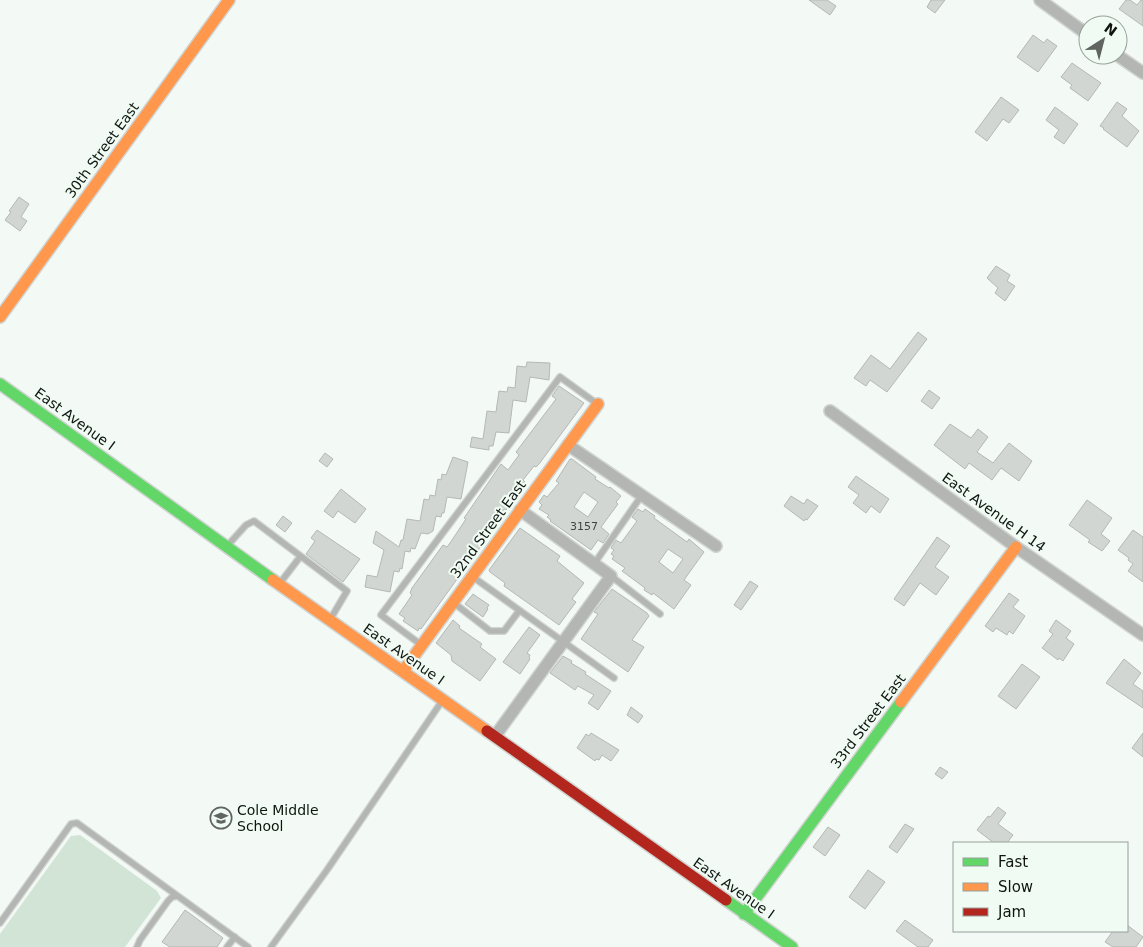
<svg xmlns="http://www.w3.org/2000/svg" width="1143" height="947" font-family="'DejaVu Sans',sans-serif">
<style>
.green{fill:#d1e4d5}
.building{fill:#d1d6d2;stroke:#b4b9b5;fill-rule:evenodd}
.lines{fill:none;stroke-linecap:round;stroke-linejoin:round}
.lane-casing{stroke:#d0d4d1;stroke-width:8}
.street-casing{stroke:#d0d4d1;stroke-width:14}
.fast-casing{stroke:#d0d4d1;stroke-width:14}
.slow-casing{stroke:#d0d4d1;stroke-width:14}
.jam-casing{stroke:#d0d4d1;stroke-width:14}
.lane{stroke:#b4b6b4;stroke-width:5.5}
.street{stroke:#b4b6b4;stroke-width:11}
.fast{stroke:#63d668;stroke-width:11}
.slow{stroke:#ff974d;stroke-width:11}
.jam{stroke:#b3261e;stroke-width:11}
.labels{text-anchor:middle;stroke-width:4;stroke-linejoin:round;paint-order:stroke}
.number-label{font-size:11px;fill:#414542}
.street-label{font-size:14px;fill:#111512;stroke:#f0fcf3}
.poi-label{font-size:14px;fill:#111512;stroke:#f0fcf3;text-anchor:start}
</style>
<rect width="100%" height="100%" fill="#f3f9f4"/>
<path class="green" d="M80 835 157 891 161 898 125 947H0V934L71 836Z"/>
<path class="building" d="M809 0H827L836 6 830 15Z
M931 0H945L935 13 927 7Z
M1126 0H1130L1137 5 1141 0H1143V26L1119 9Z
M1033 35 1044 43 1047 39 1057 46 1038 72 1017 57Z
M1072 63 1101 83 1088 101 1070 88 1072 85 1061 77Z
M1001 97 1019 110 1009 123 1003 119 987 141 975 132Z
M1117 102 1127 109 1122 116 1139 131 1127 147 1103 129 1104 128 1100 126Z
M1055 107 1078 124 1064 144 1054 137 1059 130 1046 120Z
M19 197 29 204 21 217 27 221 20 231 5 220 11 212 9 211Z
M996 266 1010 275 1007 281 1015 286 1005 301 995 293 998 288 987 278Z
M918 332 927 339 887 392 870 380 866 386 854 378 871 355 890 369Z
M527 362 550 363 549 380 530 377 526 402 513 400 509 433 496 432 493 446H489V450L470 447 472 437 483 439 487 411 496 412 499 391 507 392 508 387 515 388 517 366 526 367Z
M559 386 584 403 539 464 536 467 534 466 523 480 525 482 506 510 504 509 483 541 484 542 421 629 419 628 418 631 403 621 405 618 399 614 412 595 410 593 412 588 443 545 447 547 450 543 466 519 464 518 501 464 508 470 519 455 516 452 556 399 552 396Z
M929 390 940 398 932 409 921 401Z
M950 424 971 438 978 429 988 437 977 452 993 463 1009 443 1032 461 1019 481 1001 468 992 480 969 463 965 469 934 445Z
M325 453 333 459 327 467 319 461Z
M453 457 468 462 461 499 447 497 444 513H442L441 517 436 516 433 531 428 534 421 533 415 549 411 548 410 552 405 551 402 569 400 568 399 572 394 571 390 592 365 587 367 575 377 577 384 550 373 543 376 531 399 547 401 540H403L407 519 420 521 424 499 429 500 430 495 435 496 438 479 441 480 442 474 446 475Z
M570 459H572L596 477 595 479 609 488 610 487 621 496 616 502 618 504 601 527 609 534 603 543 598 540 591 550 550 521 551 520 547 517 549 515 539 509 542 505 539 502 544 495 547 497 559 483 556 481ZM584 492 598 502 588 517 574 507Z
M856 476 889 499 880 513 871 506 866 513 853 503 859 495 848 487Z
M341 489 366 509 355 523 338 511 333 518 324 511Z
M791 496 804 504 807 499 818 506 807 520 805 519 804 521 784 506Z
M1087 500 1112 518 1101 534 1110 541 1102 551 1088 542 1090 540 1069 525Z
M638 509 643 512 645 509 655 516 654 518 687 542 689 539 704 552 684 580 691 585 674 609 653 593 652 595 644 590 645 588 622 571 625 568 612 559 614 556 611 554 614 550 611 548 616 540 621 543 637 521 632 517ZM668 549 683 559 673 573 659 562Z
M283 516 292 523 285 532 276 525Z
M520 528 560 556 557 561 584 583 572 599 576 602 559 625 504 586 505 583 490 572 489 570Z
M317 530 360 559 343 582 306 554 315 541 311 538Z
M1133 530 1143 537V582L1128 571 1133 564 1128 560 1129 558 1118 550Z
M937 537 950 546 935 567 949 577 936 595 920 583 904 606 894 599Z
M750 581 758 586 741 610 734 605Z
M612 589 647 613 649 616 632 640 644 647 628 672 581 639 598 614 594 612Z
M1009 593 1019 600 1013 607 1025 616 1013 634 1009 631 1007 635 996 628 993 632 985 626Z
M473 594 489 605 487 608 488 609 483 617 465 604Z
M453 620 460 626 459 628 482 644 480 647 496 659 480 681 452 661 451 655 436 643Z
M1056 620 1071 631 1066 638 1074 644 1063 661 1059 658 1058 660 1042 648 1053 634 1049 631Z
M529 627 540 635 527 653 530 655 529 658 530 659 520 674 503 662Z
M563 656 572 661 571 663 586 672 585 674 611 691 598 710 588 703 594 695 578 686 575 690 550 673Z
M1124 659 1141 673 1133 684 1143 691V708L1106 683Z
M1022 664 1040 677 1016 709 998 696Z
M631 707 643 716 638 723 627 715Z
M591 733 619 750 611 761 602 755 599 760 596 759 595 761 577 748 586 734 589 736Z
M1143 733V757L1132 748Z
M940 767 948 772 942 779 935 774Z
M998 807 1006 813 998 824 1013 835 1007 843H994L977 830 988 816 990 817Z
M905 824 914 829 897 853 889 847Z
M828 827 840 835 825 856 813 847Z
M868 870 885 882 865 909 849 897Z
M185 910 223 938 217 947H170L162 942Z
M905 920 933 940 928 947H918L896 931Z
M1127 925 1143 937 1136 947H1113L1105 942 1113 931H1127Z"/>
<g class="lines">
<g class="lane-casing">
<path id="lane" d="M228 545 246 525 254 521 347 591 331 618
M594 564 642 495
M611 576 660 614
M473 577 614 678
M280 583 300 557
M454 603 490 631H504L519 611
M420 644 381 615 560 377 596 403
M0 923 71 824 77 823 248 947
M137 947 140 940 168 901 172 897 177 896
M227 947 235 937
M271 947 327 870 442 701"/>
</g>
<g class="street-casing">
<path id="street" d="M1040 0 1088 35
M1117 55 1143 73
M830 411 1016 547 1143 635
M568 445 716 546
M495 736 611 576 520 510"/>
</g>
<g class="fast-casing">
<path id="fast" d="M0 384 273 580
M726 900 792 947
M744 914 901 702"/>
</g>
<g class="slow-casing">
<path id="slow" d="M0 317 229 0
M273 580 487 731
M403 671 598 404
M901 702 1016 547"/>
</g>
<g class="jam-casing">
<path id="jam" d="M487 731 726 900"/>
</g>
<use href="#lane" class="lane"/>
<use href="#street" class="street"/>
<use href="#fast" class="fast"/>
<use href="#slow" class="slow"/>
<use href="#jam" class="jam"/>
</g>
<defs>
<g id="school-ring" transform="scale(1.125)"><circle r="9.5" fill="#f0fcf3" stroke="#606561" stroke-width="1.5"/><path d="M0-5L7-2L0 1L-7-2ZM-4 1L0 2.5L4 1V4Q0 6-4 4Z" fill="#606561"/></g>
</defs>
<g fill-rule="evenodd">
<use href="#school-ring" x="221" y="818"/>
</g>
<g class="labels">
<g class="number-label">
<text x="584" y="530">3157</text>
</g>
<g class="street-label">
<text transform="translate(102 150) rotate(-54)" y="5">30th Street East</text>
<text transform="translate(75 419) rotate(36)" y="5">East Avenue I</text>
<text transform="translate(994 512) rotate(36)" y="5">East Avenue H 14</text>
<text transform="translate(488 529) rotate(-54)" y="5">32nd Street East</text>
<text transform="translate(404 654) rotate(35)" y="5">East Avenue I</text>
<text transform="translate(868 721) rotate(-53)" y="5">33rd Street East</text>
<text transform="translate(734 888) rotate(35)" y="5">East Avenue I</text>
</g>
<g class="poi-label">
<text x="237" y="815">Cole Middle<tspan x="237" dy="16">School</tspan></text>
</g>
</g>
<rect x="953" y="842" width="175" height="90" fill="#f0fcf3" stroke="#97a099"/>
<rect x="963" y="858" width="25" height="8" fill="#63d668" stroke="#97a099"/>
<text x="998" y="867" font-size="15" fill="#111512">Fast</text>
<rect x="963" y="883" width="25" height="8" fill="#ff974d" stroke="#97a099"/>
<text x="998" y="892" font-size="15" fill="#111512">Slow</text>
<rect x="963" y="908" width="25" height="8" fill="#b3261e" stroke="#97a099"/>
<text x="998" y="917" font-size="15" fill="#111512">Jam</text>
<g transform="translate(1103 40) rotate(36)"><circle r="24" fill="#f0fcf3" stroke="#97a099"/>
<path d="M0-4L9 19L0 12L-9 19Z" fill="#606561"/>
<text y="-8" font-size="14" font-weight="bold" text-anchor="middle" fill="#111512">N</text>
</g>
</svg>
